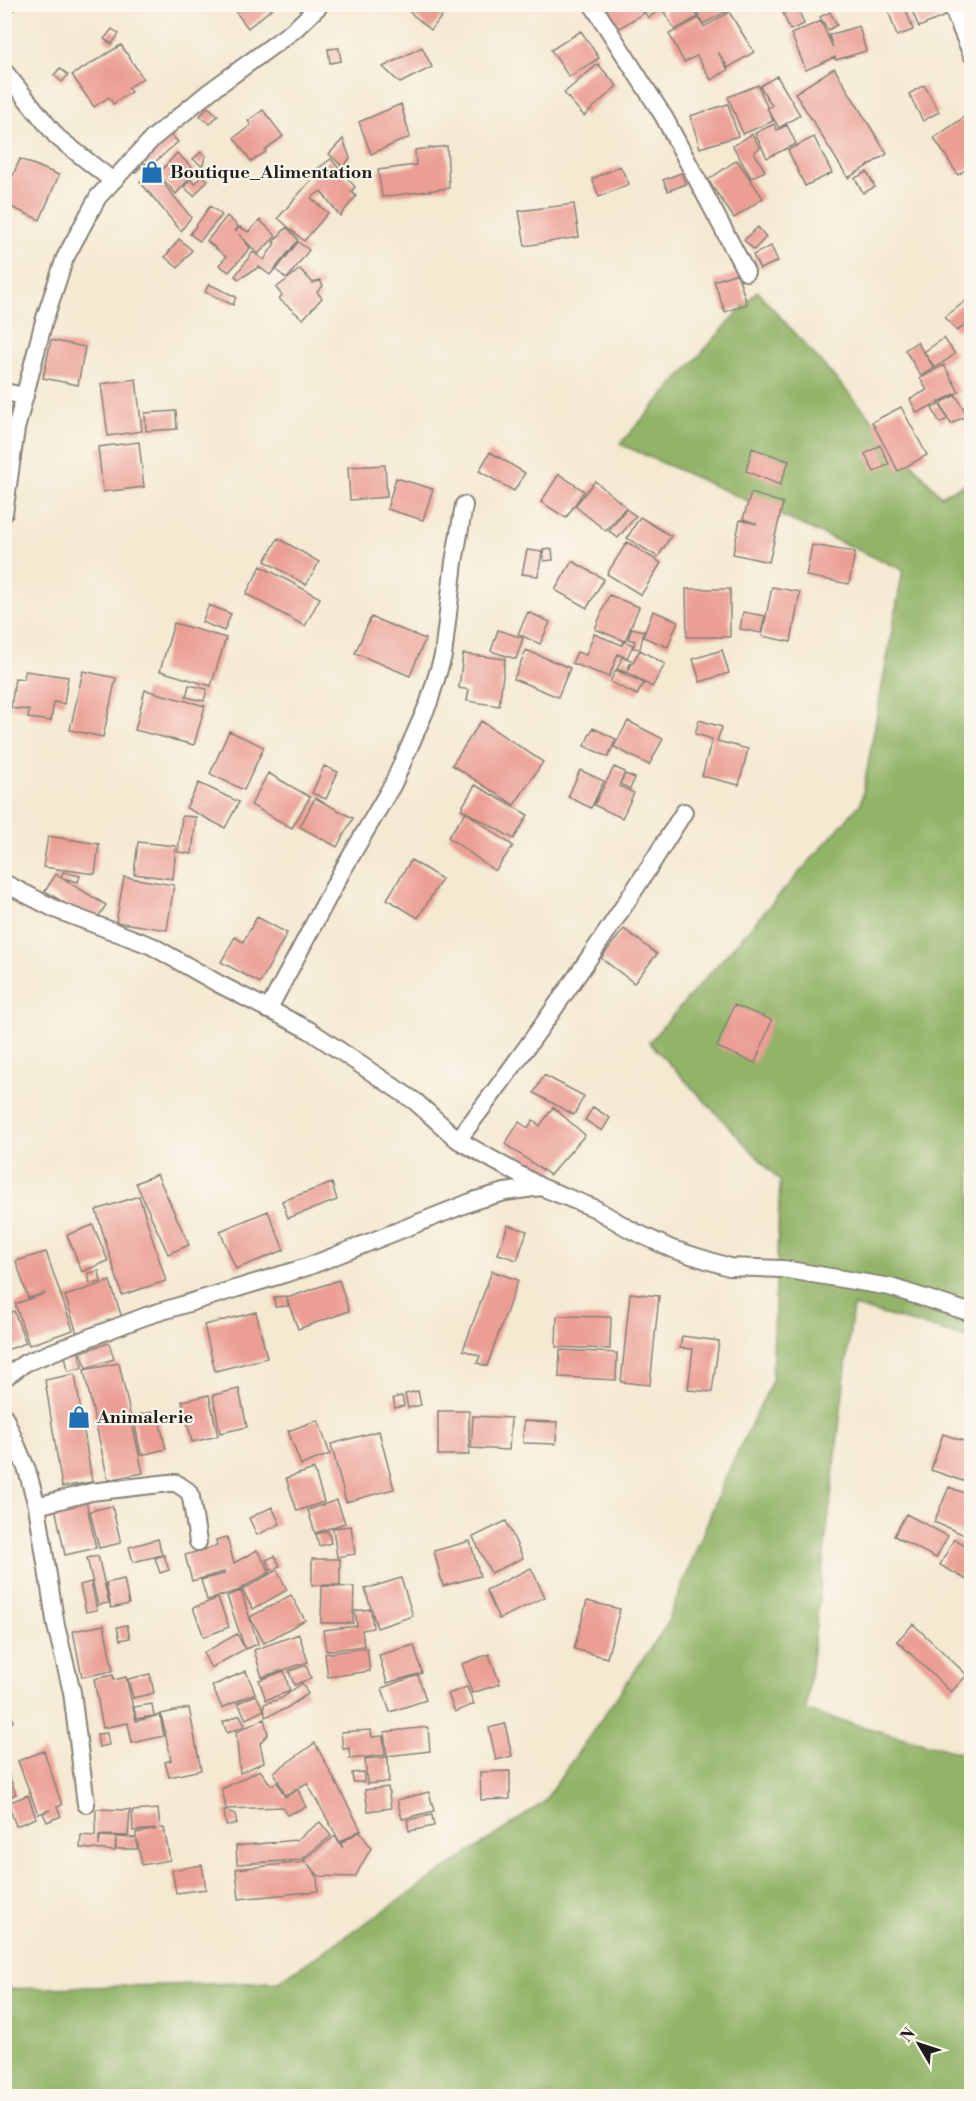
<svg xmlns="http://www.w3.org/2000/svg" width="976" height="2101" font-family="'Libre Bodoni',serif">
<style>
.forest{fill:#92b468;stroke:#576842;stroke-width:1.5}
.building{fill:#eb9e94}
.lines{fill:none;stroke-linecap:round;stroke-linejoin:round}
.street-casing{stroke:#888276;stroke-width:20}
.street{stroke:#fff;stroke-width:16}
.labels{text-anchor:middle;stroke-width:4.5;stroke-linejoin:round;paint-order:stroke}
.poi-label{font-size:18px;font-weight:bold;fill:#1c1c1c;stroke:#fbf7ec;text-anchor:start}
</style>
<rect width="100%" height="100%" fill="#fbf7ec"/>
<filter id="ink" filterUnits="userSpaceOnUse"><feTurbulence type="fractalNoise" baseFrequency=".0167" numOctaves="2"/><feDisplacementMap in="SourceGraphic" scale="12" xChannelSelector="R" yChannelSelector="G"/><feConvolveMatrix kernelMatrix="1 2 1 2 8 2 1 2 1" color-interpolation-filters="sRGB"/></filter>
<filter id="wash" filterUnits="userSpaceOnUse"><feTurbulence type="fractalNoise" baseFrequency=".008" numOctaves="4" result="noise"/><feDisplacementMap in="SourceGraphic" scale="24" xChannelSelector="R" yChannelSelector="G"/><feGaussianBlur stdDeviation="1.35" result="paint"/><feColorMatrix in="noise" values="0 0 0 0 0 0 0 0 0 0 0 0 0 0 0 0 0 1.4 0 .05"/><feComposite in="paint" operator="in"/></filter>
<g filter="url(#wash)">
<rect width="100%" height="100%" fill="#f4e9d1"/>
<path class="forest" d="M757 291 941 496 971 481V1339L853 1306 806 1711 971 1756V2096H5L4 1989 278 1982 543 1803 666 1626 725 1478 772 1381 780 1181 649 1042 861 803 903 570 620 444Z"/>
<g id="blocks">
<path class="building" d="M4 4H20L4 18Z
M235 4H272L274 7 248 28 232 7Z
M400 4H448L450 6 431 30Z
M603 4H638L644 13 618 29Z
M640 4H670L648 18Z
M678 4H691L698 17 675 30 664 12Z
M886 4H904L913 30 897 36Z
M909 4H942L947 15 919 27Z
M693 5H738L703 24Z
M798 8 804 24 790 30 783 13Z
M729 12 754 52 728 68 718 52 728 70 711 80 697 56 684 62 669 34 699 18 704 27Z
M830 12 837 25 828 30 820 17Z
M821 21 833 48 829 35 859 26 866 51 836 60 835 57 806 70 791 34Z
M112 29 119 34 112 44 104 39Z
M581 31 599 58 569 77 551 50Z
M121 45 143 78 128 88 131 92 113 104 109 97 94 107 72 75Z
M422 47 432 67 400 83 383 67Z
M339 48 341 61 330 63 328 49Z
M598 64 617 86 584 116 564 93Z
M60 68 68 75 62 82 54 75Z
M834 68 887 154 848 178 795 93Z
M777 76 800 115 779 128 767 108 772 106 760 86Z
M758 85 773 121 743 134 728 97Z
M924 85 939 112 923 121 909 94Z
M401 104 410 137 371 154 359 122Z
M728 104 738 136 700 148 690 116Z
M208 107 218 115 210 124 200 116Z
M263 110 283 136 265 150 266 152 251 161 234 138 251 125 248 121Z
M972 112V165L958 175 934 138Z
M774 124 777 130 787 125 796 144 767 158 755 133Z
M167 130 178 142 149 167 145 163 135 173 130 168Z
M752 134 760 148 754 152 765 171 751 178 733 146Z
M814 137 832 173 805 186 788 150Z
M343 139 350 158 343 167 329 154Z
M447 146 449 188 382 197 378 170 416 165 415 150Z
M201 152 206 156 202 166 193 159Z
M177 153 196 171 176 194 158 174Z
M20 159 59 175 40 220 4 204V196Z
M331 159 355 187 351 192 356 196 340 216 321 191 311 198 328 213 304 241 278 218 312 179 309 175Z
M737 160 763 198 734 218 708 180Z
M620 166 629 184 599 197 592 179Z
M151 168 191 217 181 231 140 182Z
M867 172 875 187 863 193 855 178Z
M681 173 686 184 668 191 663 180Z
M202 175 208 180 194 196 184 187 190 179 195 184Z
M574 204 579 237 525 246 519 211Z
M210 206 222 215 200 241 190 234Z
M227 216 238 226 235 232 240 227 248 232 260 220 276 236 258 254 239 234 250 248 229 272 219 265 226 257 207 241Z
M287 227 298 240 270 275 259 267 239 279 235 276 253 252 264 260 275 243 273 242Z
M758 227 766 237 754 250 744 240Z
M179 239 192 250 178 268 165 257Z
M298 242 309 250 287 279 276 270Z
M771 246 778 261 760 269 753 255Z
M300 269 313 283 320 280 323 286 317 292 322 298 303 319 279 299 282 295 276 288Z
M737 273 747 304 725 312 714 281Z
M209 284 236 297 233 305 205 292Z
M972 296V320L957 331 945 317Z
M944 338 955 354 935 368 924 352Z
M51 340 85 347 78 385 43 378Z
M917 342 934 368 921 376 905 350Z
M944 365 959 392 917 413 910 399 927 390 920 378Z
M136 379 142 431 108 436 101 384Z
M956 395 967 415 951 424 940 403Z
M940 404 947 419 940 423 932 408Z
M901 407 927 455 898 471 872 422Z
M176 411 177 429 146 431 145 413Z
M139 442 144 487 103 492 98 447Z
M880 445 889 464 874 472 865 454Z
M752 448 789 461 780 485 746 471Z
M490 452 525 473 514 491 479 471Z
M385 465 387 497 350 500 348 467Z
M559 474 584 491 566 518 541 502Z
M396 478 433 489 423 520 387 509Z
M595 481 626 507 606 531 575 506Z
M751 493 783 503 769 562 733 554 740 520 757 524 743 519Z
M626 509 636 516 618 538 609 531Z
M640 517 671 536 658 557 627 538Z
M278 538 319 562 306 585 265 561Z
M627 542 661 563 641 595 607 574Z
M812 545 855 552 849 584 806 576Z
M552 549 553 560 544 561 543 550Z
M527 550 542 552 538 576 522 574Z
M572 561 604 579 587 608 555 590Z
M261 566 320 598 305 626 246 594Z
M772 587 800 592 791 642 762 636Z
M686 589H730V637H687Z
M609 595 639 607 625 641 595 629Z
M209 605 231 614 224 631 202 622Z
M653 611 678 621 668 647 643 637Z
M528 612 550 622 540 644 518 634Z
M743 612 765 616 761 633 740 629Z
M371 617 425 639 410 676 355 653Z
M174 623 226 638 211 686 160 671Z
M632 628 644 631 640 649 633 648 635 641 628 639Z
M498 630 523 638 516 659 491 651Z
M594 634 622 645 624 641 633 645 627 658 618 654 609 677 572 663 577 652 586 655Z
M526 650 570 668 558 697 514 679Z
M640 650 665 664 652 687 627 672Z
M722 650 729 673 700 682 693 659Z
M463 654 505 659 499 706 467 701 469 690 459 688Z
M622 657 631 660 627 673 617 669Z
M616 670 644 683 637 695 610 682Z
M25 671 68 677 64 704 54 702 51 721 28 718 29 710 11 708 15 678 24 679Z
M83 671 116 678 103 737 70 730Z
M189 685 207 689 204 701 186 697Z
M145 690 205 706 194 745 135 730Z
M699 720 722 727 717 741 748 749 739 785 702 776 712 739 695 734Z
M481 721 543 762 514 805 452 765Z
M628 721 663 739 649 765 614 747Z
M593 728 616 739 608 757 584 746Z
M229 731 264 747 244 790 210 774Z
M324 766 338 772 326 799 312 793Z
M614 767 625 772 619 786 634 793 622 818 594 805Z
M580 770 604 781 591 808 568 797Z
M268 773 310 797 292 828 251 805Z
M625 774 635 778 630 789 620 784Z
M199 783 239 802 225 828 186 808Z
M475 785 528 815 514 839 461 809Z
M315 798 353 818 337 847 300 827Z
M466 812 513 846 495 871 448 837Z
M182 816 196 817 192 854 178 852Z
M48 836 99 844 95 874 43 867Z
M138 842 176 846 173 879 134 874Z
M411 860 442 879 418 918 387 899Z
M63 872 80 876 78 882 62 878 106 905 95 922 45 891 56 874 61 878Z
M124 877 174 885 167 930 116 922Z
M257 917 287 933 260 983 221 962 235 937 243 942Z
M624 929 657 954 634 983 601 958Z
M734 1005 772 1020 755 1063 717 1047Z
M544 1075 584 1096 574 1115 534 1093Z
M553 1107 585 1135 550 1175 505 1144 519 1122 528 1128 533 1120 540 1126Z
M593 1107 610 1118 602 1131 585 1120Z
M157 1174 189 1245 168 1254 136 1183Z
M332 1183 337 1200 288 1218 282 1201Z
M139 1196 166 1281 122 1295 96 1210Z
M268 1211 284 1250 236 1269 220 1231Z
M93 1225 108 1261 82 1272 67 1235Z
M508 1225 527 1231 517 1260 498 1254Z
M46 1252 73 1330 29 1345 15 1304 46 1293 28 1298 16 1261Z
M99 1271 101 1282 90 1284 88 1273Z
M492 1271 518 1280 487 1366 477 1363 480 1356 463 1350Z
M339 1280 349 1311 298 1329 287 1299 288 1306 275 1307 274 1297 287 1296V1298Z
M110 1281 122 1318 77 1333 65 1296Z
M630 1293 659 1296 650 1385 621 1382Z
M14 1311 26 1343 4 1351V1315Z
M256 1312 267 1358 215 1371 204 1325Z
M557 1316 611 1317 610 1349 556 1347Z
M682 1336 719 1341 712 1392 688 1390 693 1349 680 1348Z
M109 1343 114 1359 86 1368 81 1352Z
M560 1350 617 1353 616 1380 559 1377Z
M79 1352 82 1368 68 1371 65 1355Z
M119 1363 143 1473 108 1480 84 1370Z
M75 1374 92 1482 62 1487 45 1380Z
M239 1389 247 1427 220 1433 213 1395Z
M418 1391 421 1405 408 1408 405 1394Z
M209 1395 218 1436 192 1442 182 1401Z
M402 1396 404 1406 395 1408 393 1398Z
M157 1411 166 1449 141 1455 133 1416Z
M438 1411H469V1455H438Z
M473 1416 511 1418 509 1450 471 1448Z
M318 1420 330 1454 301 1465 288 1431Z
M524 1421 557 1422 556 1444 523 1443Z
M379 1431 394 1489 346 1502 331 1444Z
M943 1434 972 1444V1458L963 1481 931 1470Z
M314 1469 324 1502 297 1511 286 1478Z
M949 1487 972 1496V1538L934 1522Z
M86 1500 96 1548 65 1555 55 1507Z
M337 1500 345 1523 315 1533 308 1510Z
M112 1506 121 1543 99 1548 90 1511Z
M272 1507 280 1524 257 1535 249 1518Z
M906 1514 948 1536 936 1558 894 1536Z
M506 1521 523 1558 491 1573 473 1537Z
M351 1526 355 1554 337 1557 333 1528Z
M328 1531 331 1543 319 1546 316 1534Z
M227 1537 234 1563 257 1550 270 1572 240 1589V1590L207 1600 201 1580 224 1574V1572L192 1581 185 1555 217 1546 216 1540Z
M158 1539 162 1555 133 1562 129 1547Z
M954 1539 972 1549V1583L940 1565Z
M470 1541 480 1576 443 1586 434 1551Z
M164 1555 169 1570 160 1573 155 1558Z
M98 1556 109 1603 98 1605 87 1558Z
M275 1556 280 1566 271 1570 266 1560Z
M312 1559H340V1585H312Z
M531 1568 545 1597 499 1619 486 1590Z
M277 1570 287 1590 253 1609 242 1590Z
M401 1578 413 1616 377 1628 365 1589Z
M124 1579 129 1604 111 1608 106 1583Z
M91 1582 97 1610 86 1612 80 1585Z
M322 1586 354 1587 353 1623H321Z
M241 1591 258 1644 245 1649 227 1596Z
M291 1595 305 1620 264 1643 250 1617Z
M218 1598 229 1627 204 1637 193 1608Z
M587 1601 620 1609 607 1658 574 1649Z
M371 1609 373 1628 362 1630 364 1646 326 1651 323 1630 357 1626 355 1611Z
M913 1624 967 1675 951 1692 897 1641Z
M104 1625 113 1671 82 1677 73 1631Z
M127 1625 130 1638 120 1640 117 1627Z
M237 1634 245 1649 211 1668 203 1653Z
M299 1634 308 1662 262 1677 254 1650Z
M414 1645 422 1673 387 1683 379 1655Z
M367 1648 370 1671 328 1677 325 1654Z
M489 1654 500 1684 472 1693 462 1664Z
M306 1665 311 1678 294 1685 289 1671Z
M246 1671 255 1693 222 1708 212 1686Z
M284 1671 290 1691 266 1700 259 1680Z
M150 1674 154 1693 133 1698 128 1679Z
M113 1675 114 1680 126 1677 136 1721 160 1715 164 1736 132 1743 128 1723 103 1728 94 1679Z
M418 1675 426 1700 390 1712 382 1688Z
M302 1683 308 1694 285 1709 265 1717 264 1704 282 1698Z
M467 1687 474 1704 455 1712 448 1694Z
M7 1695 13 1722 4 1723V1696Z
M256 1695 264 1710 246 1719 238 1703Z
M152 1704 154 1716 136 1719 134 1707Z
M189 1708 201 1770 169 1777 165 1762 171 1760 161 1714Z
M240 1715 245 1726 227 1733 223 1722Z
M264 1719 268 1734 260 1743 264 1762 240 1773 236 1732Z
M505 1724 512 1756 496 1760 489 1728Z
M428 1727 430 1751 387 1756 384 1732Z
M371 1730 372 1737 383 1736 385 1755 350 1759 349 1748 343 1749 341 1732Z
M107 1733 109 1745 99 1747 97 1734Z
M315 1743 361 1830 340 1842 307 1783 285 1795 274 1772Z
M44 1751 62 1805 57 1807 61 1816 47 1822 43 1813 50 1810 38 1814 18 1761Z
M388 1757 389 1782 367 1784 365 1759Z
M4 1762 16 1794 4 1799Z
M260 1770 271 1785 277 1782 285 1797 298 1790 306 1807 287 1815 283 1807 226 1809 222 1789Z
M510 1771V1799L481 1800 480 1772Z
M364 1772V1782H353L352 1773Z
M388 1787 391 1808 368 1811 365 1790Z
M429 1792 434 1811 402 1819 397 1800Z
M28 1795 36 1818 16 1826 8 1803Z
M96 1809 130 1810 128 1836 99 1835V1846L100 1836 136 1838V1833L157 1829 133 1831 132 1811 158 1809 160 1828H164L170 1860 142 1865 137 1839V1849H116V1838L115 1851 80 1848 81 1835 95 1836Z
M224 1810 235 1814 237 1824 226 1825Z
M432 1815 434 1826 409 1831 407 1820Z
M320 1822 331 1836 301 1860 237 1864 236 1846 296 1840Z
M360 1831 371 1848 355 1877 319 1876 308 1864 317 1876 318 1891 239 1899 236 1869 306 1862 304 1860 335 1836 343 1848 341 1843Z
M202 1865 206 1889 176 1893 172 1870Z"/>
</g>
</g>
<g filter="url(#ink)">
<use href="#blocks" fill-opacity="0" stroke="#888276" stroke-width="1.5"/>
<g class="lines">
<g class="street-casing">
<path id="street" d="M592 4 664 117 746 272
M951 4 972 55
M4 71 57 137 113 181
M4 392 25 396
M4 513 16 429 44 321 65 258 98 197 153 138 209 92 294 30 321 4
M4 883 57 910 152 946 219 984 309 1030 416 1102 458 1140 541 1187 594 1208 631 1230 672 1249 729 1267 783 1269 890 1287 972 1313
M268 1010 341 873 393 784 429 702 443 656 454 562 464 505
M458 1140C538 1035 614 925 684 812
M4 1378 25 1363 88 1338 146 1316 307 1267 476 1200 505 1192 541 1187
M4 1416 27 1470 37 1506 56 1626 72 1692 86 1804
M37 1506 91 1492 169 1483H176L188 1491 191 1497 198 1542"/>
</g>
<use href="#street" class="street"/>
</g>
</g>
<defs>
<g id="shop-bare" transform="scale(1.8)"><path d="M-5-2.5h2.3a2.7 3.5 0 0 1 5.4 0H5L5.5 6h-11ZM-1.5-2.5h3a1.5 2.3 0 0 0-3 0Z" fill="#1f6fb2" stroke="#fbf7ec" stroke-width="2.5" paint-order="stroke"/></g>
</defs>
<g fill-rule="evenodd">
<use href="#shop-bare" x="152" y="172"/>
<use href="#shop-bare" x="79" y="1417"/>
</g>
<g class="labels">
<g class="poi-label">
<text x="170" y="178">Boutique_Alimentation</text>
<text x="97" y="1423">Animalerie</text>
</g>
</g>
<rect width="976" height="2101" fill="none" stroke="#fbf7ec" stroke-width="24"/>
<g transform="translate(919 2044) rotate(309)" stroke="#fbf7ec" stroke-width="4.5" paint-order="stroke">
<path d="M0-4.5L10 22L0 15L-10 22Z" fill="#1c1c1c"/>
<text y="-9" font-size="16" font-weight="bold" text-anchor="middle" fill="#1c1c1c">N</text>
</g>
</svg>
